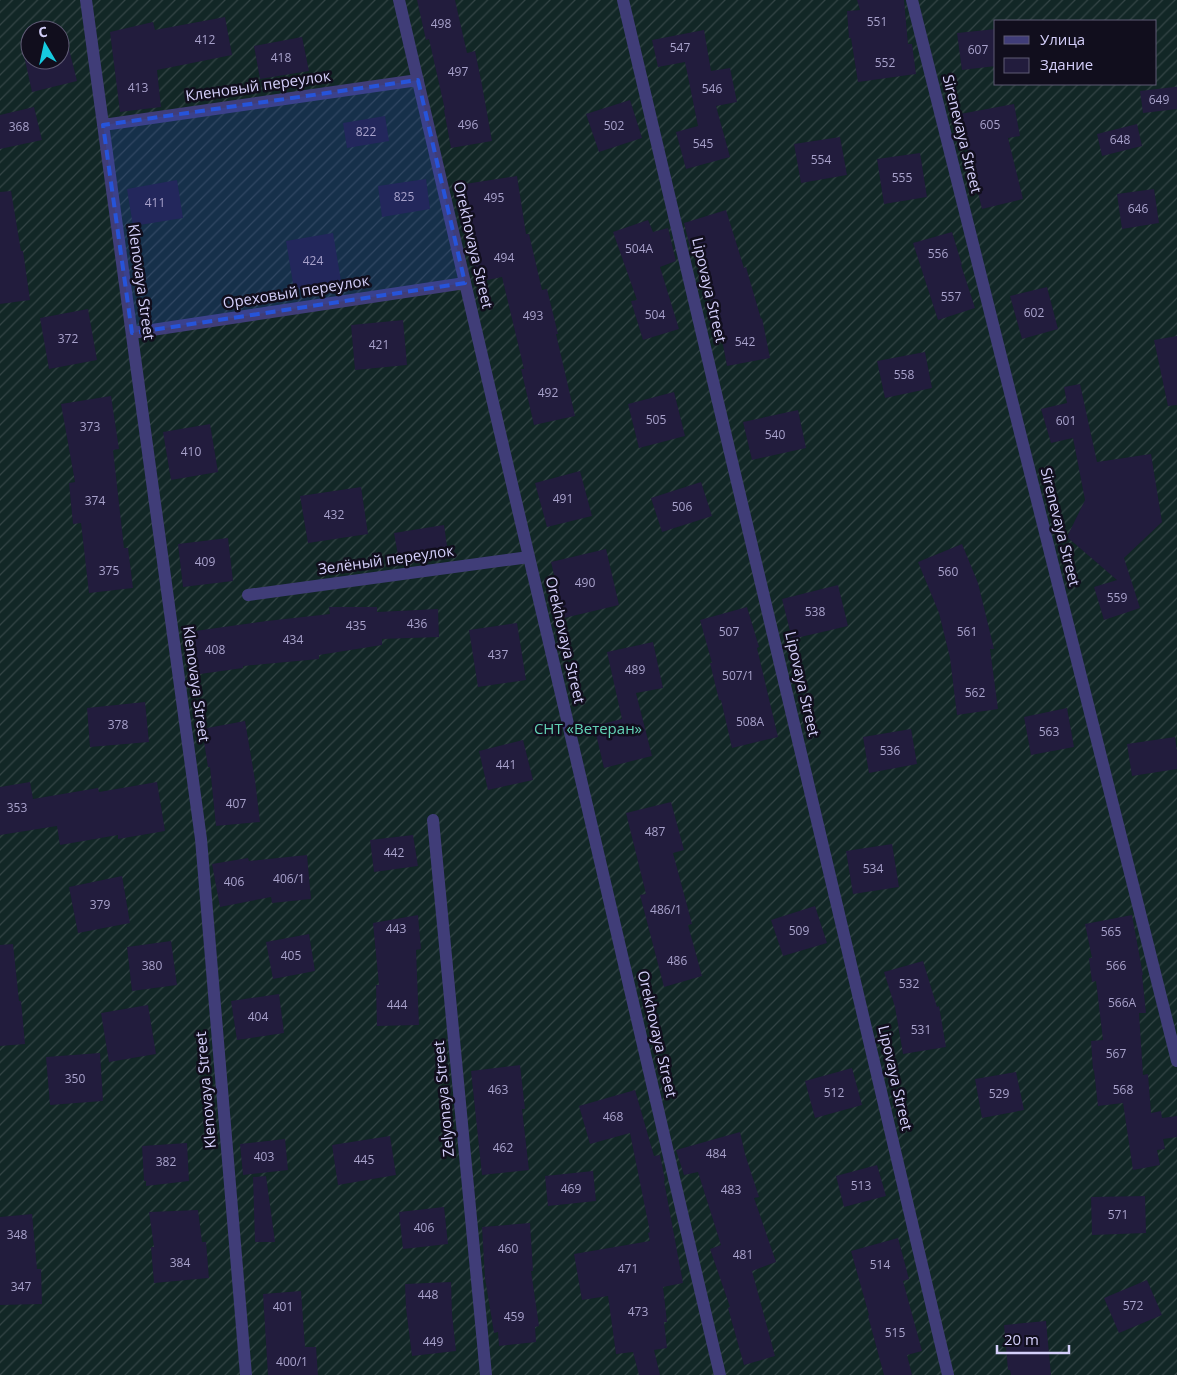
<svg xmlns="http://www.w3.org/2000/svg" width="1177" height="1375" font-family="'Open Sans',sans-serif">
<style>
.garden{fill:url(#garden-furrows);fill-rule:evenodd}
.building{fill:#221c3d}
.lines{fill:none;stroke-linecap:round;stroke-linejoin:round}
.street{stroke:#403d78;stroke-width:12}
.marked{fill:#2654da;fill-opacity:0.2;stroke:#2654da;stroke-width:4;stroke-dasharray:10 6;stroke-linejoin:round}
.labels{text-anchor:middle;stroke-width:5;stroke-linejoin:round;paint-order:stroke}
.number-label{font-size:12px;fill:#a8a2cb}
.street-label{font-size:15px;fill:#d4cffa;stroke:#110e1d}
.park-label{font-size:15px;fill:#63d2b6;stroke:#110e1d}
</style>
<defs>
<pattern id="garden-furrows" width="10" height="10" patternUnits="userSpaceOnUse" patternTransform="scale(1.25)"><rect width="10" height="10" fill="#122726"/><path d="M-1 1l2-2M0 10L10 0M9 11l2-2" fill="none" stroke="#344546"/></pattern>
</defs>
<rect width="100%" height="100%" fill="#110e1d"/>
<path class="garden" d="M0 0H1177V1375H0ZM996 21H1156V84H996ZM30 30H60V60H30Z"/>
<path class="building" d="M417 0H455L467 53 475 51 482 85 492 141 451 148 444 110H445L429 39 426 40Z
M857 0H904L908 44H912L916 74 858 82 851 38H849L847 11 860 10Z
M225 17 232 55 157 70 161 107 120 112 110 32 153 22 155 30Z
M996 29V66L962 70 957 33Z
M704 30 711 71 730 68 737 102 716 106 730 157 686 169 676 132 698 126 685 62 658 67 652 40Z
M302 37 309 71 260 79 254 46Z
M67 41 77 81 32 92 23 51 30 50V60H60V43Z
M1174 87H1177V109L1143 113 1140 91Z
M630 100 642 138 599 152 586 114Z
M1014 104 1020 136 1008 138 1023 199 982 209 967 146H966L960 114Z
M34 107 42 140 0 149V115Z
M385 116 389 141 347 148 343 123Z
M1137 124 1142 146 1102 156 1097 134Z
M840 137 847 175 801 183 794 144Z
M920 153 927 197 884 204 877 159Z
M517 176 526 234H529L542 290 547 289 558 334H556L575 416 534 425 521 369H524L502 277 478 282 470 247H474L465 184Z
M426 179 430 209 382 217 378 186Z
M177 180 183 218 133 226 127 189Z
M1154 189 1159 223 1122 229 1117 194Z
M11 191 21 251H23L30 300 0 304V192Z
M726 210 744 268 746 267 761 319 762 318 770 358 727 366 718 318 716 319 700 263 698 264 696 254 692 255 684 223Z
M648 220 653 232 668 228 676 261 660 267 679 329 643 340 631 301 637 300 613 232Z
M952 232 962 265H961L975 308 938 320 913 243Z
M333 233 341 281 294 289 286 241Z
M1047 287 1058 329 1022 339 1010 296Z
M88 309 97 360 49 369 40 318Z
M403 320 407 365 355 370 351 325Z
M1177 336V405L1168 406 1154 340Z
M925 352 932 388 885 398 877 361Z
M1080 384 1097 462 1151 454 1162 522 1124 558 1140 608 1104 620 1094 587 1117 580 1067 537 1085 500 1073 438 1051 443 1041 409 1067 403 1064 387Z
M674 392 685 436 639 448 628 404Z
M111 396 119 449 113 450 124 548H128L133 588 89 593 81 523 73 524 69 483 75 482 61 404Z
M798 410 806 448 752 460 743 422Z
M210 424 218 472 171 480 163 432Z
M580 471 592 516 547 527 535 483Z
M701 482 712 516 662 532 651 498Z
M361 487 368 534 308 543 300 496Z
M444 525 448 553 399 561 394 533Z
M228 538 233 581 183 587 178 544Z
M962 544 978 583 994 649H990L998 709 957 715 950 658 939 613 918 562Z
M606 549 619 605 564 618 551 562Z
M838 585 848 626 792 639 782 599Z
M329 607H377V612L438 609 439 637 382 639V645L319 655V659L243 666V668L193 675 188 632 267 621 330 614Z
M747 607 759 647 757 648 778 737 732 748 721 700H719L710 663H712L700 620Z
M517 623 526 680 478 687 469 630Z
M653 642 663 688 636 693 652 756 604 768 594 726 622 719 607 652Z
M145 702 149 742 90 747 87 708Z
M1067 708 1074 747 1031 755 1024 717Z
M245 721 255 780 260 822 216 826 210 767H208L202 729Z
M911 729 917 764 869 773 863 737Z
M1175 737 1177 751V769L1132 776 1127 744Z
M523 740 533 780 488 790 479 751Z
M30 782 33 799 98 788 99 792 157 782 165 831 118 839V835L60 845 57 826 0 835V787Z
M671 802 684 850 673 853 692 924 688 925 702 976 664 987 640 895 646 894 626 813Z
M413 835 418 866 374 872 370 840Z
M892 844 899 887 853 894 846 851Z
M307 855 311 899 272 903 271 897 220 907 212 864 248 858 249 861Z
M122 876 130 923 78 933 69 887Z
M815 906 827 943 783 956 771 920Z
M418 915 421 949 416 950 419 1025 377 1026 376 985H379L373 923Z
M1132 915 1143 975H1142L1146 1013H1139L1143 1075 1148 1074 1151 1113 1161 1111 1162 1118 1177 1116V1137L1163 1139 1165 1149 1157 1150 1160 1165 1133 1170 1123 1103 1098 1106 1094 1070H1093L1091 1041 1103 1040 1096 981 1092 982 1089 958H1092L1085 924Z
M309 934 315 971 273 979 266 942Z
M171 941 177 985 132 991 127 947Z
M13 944 19 1001H21L25 1044 0 1046V945Z
M923 961 937 1007 939 1006 946 1047 903 1054 895 1007 884 972Z
M279 994 284 1033 237 1040 231 1001Z
M148 1005 156 1054 109 1062 101 1013Z
M100 1053 103 1101 50 1105 46 1057Z
M520 1065 525 1109H522L529 1170 482 1175 471 1071Z
M852 1068 862 1105 815 1118 805 1081Z
M1016 1072 1024 1110 982 1118 975 1079Z
M635 1090 654 1156 660 1155 665 1180 664 1181 683 1283 663 1287 667 1322H664L667 1348 654 1350 660 1375H639L633 1352 616 1354 608 1296 582 1300 574 1254 650 1241 648 1233 650 1232 630 1133 590 1144 579 1106Z
M740 1132 745 1154 759 1197 754 1198 776 1262 752 1271 775 1356 744 1365 728 1308 730 1307 710 1249 721 1245 698 1172 684 1175 676 1150Z
M390 1136 396 1175 338 1185 332 1145Z
M285 1139 288 1170 243 1175 240 1144Z
M187 1143 189 1181 146 1186V1181H144L142 1146Z
M877 1165 886 1196 844 1207 836 1176Z
M593 1171 596 1201 548 1206 545 1176Z
M266 1176 275 1242H255L253 1177Z
M1145 1196 1146 1233 1092 1235 1091 1197Z
M444 1207 448 1244 403 1249 399 1212Z
M198 1210 202 1242H206L209 1278 154 1283 151 1247H154L149 1212Z
M32 1214 37 1269H41L42 1304 0 1305V1217Z
M530 1223 533 1271H531L539 1326 535 1327 536 1342 499 1346 498 1332 494 1333 485 1278 482 1227Z
M898 1238 909 1279 903 1281 922 1351 907 1355 912 1375H884L868 1316 869 1315 851 1251Z
M1147 1280 1162 1315 1119 1333 1104 1298Z
M451 1282 452 1314 456 1351 412 1356 406 1308 405 1284Z
M301 1291 305 1347H316L318 1375H268L263 1294Z
M1046 1321 1051 1375H1011L1010 1370H1008L1004 1325Z"/>
<g class="lines">
<path class="street" d="M86 0 201 839 246 1375
M399 0 720 1375
M623 0 948 1375
M912 0 1177 1061
M103 125 418 80
M132 333 465 283
M248 595 529 557
M433 820 486 1375"/>
</g>
<path class="marked" d="M418 80 465 283 132 333 103 125Z"/>
<g class="labels">
<g class="number-label">
<text x="877" y="26">551</text>
<text x="441" y="28">498</text>
<text x="205" y="44">412</text>
<text x="680" y="52">547</text>
<text x="978" y="54">607</text>
<text x="281" y="62">418</text>
<text x="885" y="67">552</text>
<text x="458" y="76">497</text>
<text x="138" y="92">413</text>
<text x="712" y="93">546</text>
<text x="1159" y="104">649</text>
<text x="468" y="129">496</text>
<text x="990" y="129">605</text>
<text x="614" y="130">502</text>
<text x="19" y="131">368</text>
<text x="366" y="136">822</text>
<text x="1120" y="144">648</text>
<text x="703" y="148">545</text>
<text x="821" y="164">554</text>
<text x="902" y="182">555</text>
<text x="404" y="201">825</text>
<text x="494" y="202">495</text>
<text x="155" y="207">411</text>
<text x="1138" y="213">646</text>
<text x="639" y="253">504А</text>
<text x="938" y="258">556</text>
<text x="504" y="262">494</text>
<text x="313" y="265">424</text>
<text x="951" y="301">557</text>
<text x="1034" y="317">602</text>
<text x="655" y="319">504</text>
<text x="533" y="320">493</text>
<text x="68" y="343">372</text>
<text x="745" y="346">542</text>
<text x="379" y="349">421</text>
<text x="904" y="379">558</text>
<text x="548" y="397">492</text>
<text x="656" y="424">505</text>
<text x="1066" y="425">601</text>
<text x="90" y="431">373</text>
<text x="775" y="439">540</text>
<text x="191" y="456">410</text>
<text x="563" y="503">491</text>
<text x="95" y="505">374</text>
<text x="682" y="511">506</text>
<text x="334" y="519">432</text>
<text x="205" y="566">409</text>
<text x="109" y="575">375</text>
<text x="948" y="576">560</text>
<text x="585" y="587">490</text>
<text x="1117" y="602">559</text>
<text x="815" y="616">538</text>
<text x="417" y="628">436</text>
<text x="356" y="630">435</text>
<text x="729" y="636">507</text>
<text x="967" y="636">561</text>
<text x="293" y="644">434</text>
<text x="215" y="654">408</text>
<text x="498" y="659">437</text>
<text x="635" y="674">489</text>
<text x="738" y="680">507/1</text>
<text x="975" y="697">562</text>
<text x="750" y="726">508А</text>
<text x="118" y="729">378</text>
<text x="1049" y="736">563</text>
<text x="890" y="755">536</text>
<text x="506" y="769">441</text>
<text x="236" y="808">407</text>
<text x="17" y="812">353</text>
<text x="655" y="836">487</text>
<text x="394" y="857">442</text>
<text x="873" y="873">534</text>
<text x="289" y="883">406/1</text>
<text x="234" y="886">406</text>
<text x="100" y="909">379</text>
<text x="666" y="914">486/1</text>
<text x="396" y="933">443</text>
<text x="799" y="935">509</text>
<text x="1111" y="936">565</text>
<text x="291" y="960">405</text>
<text x="677" y="965">486</text>
<text x="152" y="970">380</text>
<text x="1116" y="970">566</text>
<text x="909" y="988">532</text>
<text x="1122" y="1007">566А</text>
<text x="397" y="1009">444</text>
<text x="258" y="1021">404</text>
<text x="921" y="1034">531</text>
<text x="1116" y="1058">567</text>
<text x="75" y="1083">350</text>
<text x="498" y="1094">463</text>
<text x="1123" y="1094">568</text>
<text x="834" y="1097">512</text>
<text x="999" y="1098">529</text>
<text x="613" y="1121">468</text>
<text x="503" y="1152">462</text>
<text x="716" y="1158">484</text>
<text x="264" y="1161">403</text>
<text x="364" y="1164">445</text>
<text x="166" y="1166">382</text>
<text x="861" y="1190">513</text>
<text x="571" y="1193">469</text>
<text x="731" y="1194">483</text>
<text x="1118" y="1219">571</text>
<text x="424" y="1232">406</text>
<text x="17" y="1239">348</text>
<text x="508" y="1253">460</text>
<text x="743" y="1259">481</text>
<text x="180" y="1267">384</text>
<text x="880" y="1269">514</text>
<text x="628" y="1273">471</text>
<text x="21" y="1291">347</text>
<text x="428" y="1299">448</text>
<text x="1133" y="1310">572</text>
<text x="283" y="1311">401</text>
<text x="638" y="1316">473</text>
<text x="514" y="1321">459</text>
<text x="895" y="1337">515</text>
<text x="433" y="1346">449</text>
<text x="292" y="1366">400/1</text>
</g>
<g class="street-label">
<text transform="translate(258 86) rotate(-8)" y="5">Кленовый переулок</text>
<text transform="translate(962 134) rotate(76)" y="5">Sirenevaya Street</text>
<text transform="translate(473 245) rotate(77)" y="5">Orekhovaya Street</text>
<text transform="translate(141 282) rotate(82)" y="5">Klenovaya Street</text>
<text transform="translate(709 290) rotate(77)" y="5">Lipovaya Street</text>
<text transform="translate(296 292) rotate(-9)" y="5">Ореховый переулок</text>
<text transform="translate(1060 527) rotate(76)" y="5">Sirenevaya Street</text>
<text transform="translate(386 560) rotate(-8)" y="5">Зелёный переулок</text>
<text transform="translate(565 640) rotate(77)" y="5">Orekhovaya Street</text>
<text transform="translate(196 684) rotate(82)" y="5">Klenovaya Street</text>
<text transform="translate(802 684) rotate(77)" y="5">Lipovaya Street</text>
<text transform="translate(657 1034) rotate(77)" y="5">Orekhovaya Street</text>
<text transform="translate(895 1078) rotate(77)" y="5">Lipovaya Street</text>
<text transform="translate(206 1090) rotate(-95)" y="5">Klenovaya Street</text>
<text transform="translate(444 1099) rotate(-95)" y="5">Zelyonaya Street</text>
</g>
<g class="park-label">
<text x="588" y="734">СНТ «Ветеран»</text>
</g>
</g>
<rect x="994" y="20" width="162" height="65" fill="#110e1d" stroke="#5f5b75"/>
<rect x="1004" y="36" width="25" height="8" fill="#403d78" stroke="#5f5b75"/>
<text x="1040" y="45" font-size="15" fill="#d4cffa">Улица</text>
<rect x="1004" y="58" width="25" height="15" fill="#221c3d" stroke="#5f5b75"/>
<text x="1040" y="70" font-size="15" fill="#d4cffa">Здание</text>
<g transform="translate(45 45) rotate(351)"><circle r="24" fill="#110e1d" stroke="#5f5b75"/>
<path d="M0-4L9 19L0 12L-9 19Z" fill="#16cbe0"/>
<text y="-8" font-size="14" font-weight="bold" text-anchor="middle" fill="#d4cffa">С</text>
</g>
<path d="M997 1345v8h72v-8" fill="none" stroke="#d4cffa" stroke-width="2.5"/>
<text x="1004" y="1345" font-size="15" fill="#d4cffa" stroke="#110e1d" stroke-width="4" paint-order="stroke">20 m</text>
</svg>
